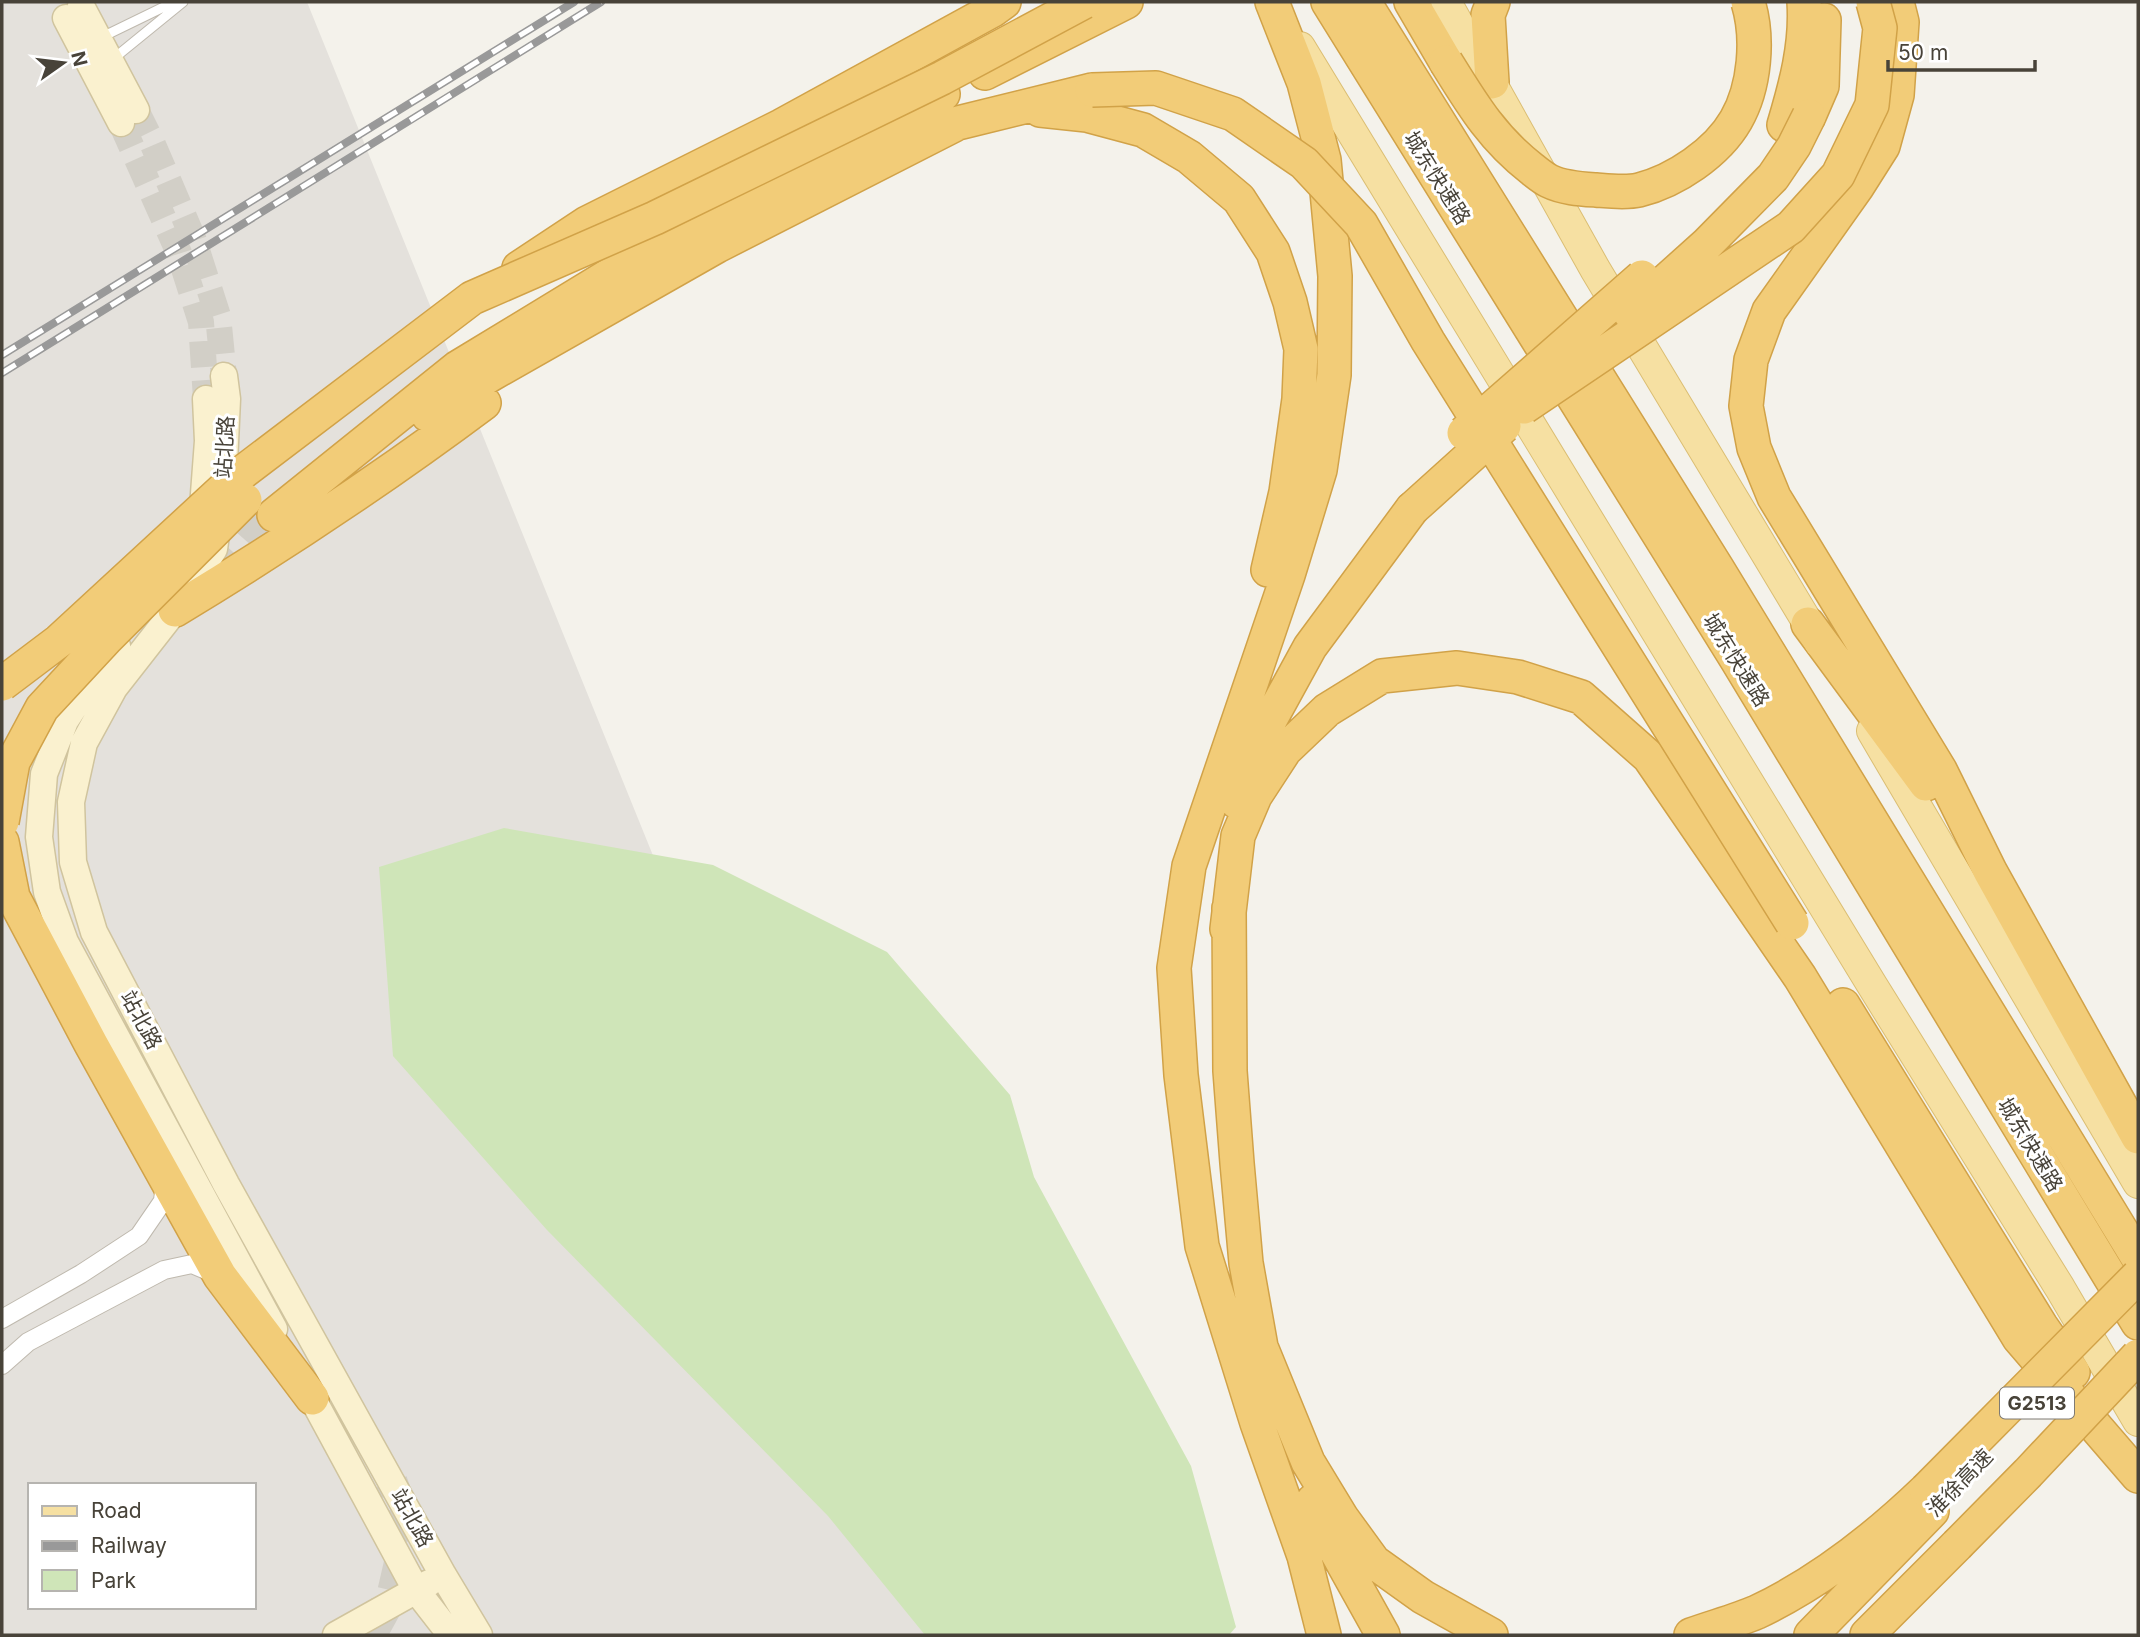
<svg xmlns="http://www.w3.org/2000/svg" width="2140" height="1637" font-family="Inter,'Noto Sans SC',sans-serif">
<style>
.industrial{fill:#e4e1dc;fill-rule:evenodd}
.green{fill:#cfe5b8}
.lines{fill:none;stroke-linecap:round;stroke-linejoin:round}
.secondary-tunnel{stroke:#d2cfc7;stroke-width:26;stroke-dasharray:26 13;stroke-linecap:butt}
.highway-tunnel{stroke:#d2cfc7;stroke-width:33;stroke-dasharray:33 17;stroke-linecap:butt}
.lane-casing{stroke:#bfb9ae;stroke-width:11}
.street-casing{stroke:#bfb9ae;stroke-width:20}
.secondary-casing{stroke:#d0c49e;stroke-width:29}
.primary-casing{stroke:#dbbe73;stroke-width:32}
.highway-casing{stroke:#d1a248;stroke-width:36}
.lane{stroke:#fff;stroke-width:9}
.street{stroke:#fff;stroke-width:18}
.secondary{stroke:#faf1cf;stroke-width:26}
.primary{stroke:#f6e0a2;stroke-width:30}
.highway{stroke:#f2cc78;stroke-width:33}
.rail-casing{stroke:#999;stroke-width:8}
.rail{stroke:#fff;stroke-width:5;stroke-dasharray:16;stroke-linecap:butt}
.highway-bridge-casing{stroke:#d1a248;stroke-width:36;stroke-linecap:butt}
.highway-bridge{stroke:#f2cc78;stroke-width:33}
.labels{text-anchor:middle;stroke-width:6;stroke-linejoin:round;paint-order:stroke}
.shield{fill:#fff;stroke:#7f7b74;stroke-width:2}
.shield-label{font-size:19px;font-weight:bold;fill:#484339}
.street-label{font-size:21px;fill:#484339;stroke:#fff}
</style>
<rect width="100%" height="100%" fill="#f4f2eb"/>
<path class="industrial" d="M2 2H307L969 1635H2ZM30 1485H254V1607H30Z"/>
<path class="green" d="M504 828 713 865 887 952 1010 1095 1034 1177 1191 1466 1236 1627 1229 1635H925L828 1516 547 1230 393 1056 379 867Z"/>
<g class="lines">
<path class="secondary-tunnel" d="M136 110 151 140 193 238 218 316 224 376
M121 123 179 253 201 322 206 399"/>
<path class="highway-tunnel" d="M216 581 274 515
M370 1635 394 1591 403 1552 399 1504 391 1482"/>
<g class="lane-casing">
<path id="lane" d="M100 38 174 2
M113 59 183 2"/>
</g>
<g class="street-casing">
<path id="street" d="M2 1319 81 1274 139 1236 163 1201 165 1181
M2 1365 28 1342 164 1270 192 1264 218 1275"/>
</g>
<g class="secondary-casing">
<path id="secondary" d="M81 6 136 110
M66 18 121 123
M224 376 227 399 223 486 214 549 175 610 114 688 84 743 71 802 73 862 94 932 226 1184 443 1575 479 1635
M202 520 208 441 206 399
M117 646 101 666 65 721 44 774 39 837 47 892 65 942 274 1329
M303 1381 416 1590 451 1635
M336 1635 429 1583"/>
</g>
<g class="primary-casing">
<path id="primary" d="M1446 2 1595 269 1820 643
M1300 47 1872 985 2060 1288 2138 1421
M1872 731 2138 1183"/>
</g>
<g class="highway-casing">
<path id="highway" d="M1272 2 1304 83 1324 160 1335 276 1334 375 1320 470 1288 575 1189 866 1174 968 1181 1075 1202 1246 1257 1423 1304 1556 1324 1635
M1328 2 1737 660 2138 1323
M1364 2 1717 568 2138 1258
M1411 2 1446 62
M1897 2 1902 22 1897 95 1883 146 1857 187 1769 311 1751 360 1746 406 1754 448 1774 497 1940 770 1990 871 2138 1137
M985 73 1126 2
M1492 82 1488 15 1493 2
M1040 110 1087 115 1143 130 1189 157 1239 199 1273 252 1290 302 1301 349 1299 399 1286 492 1268 570
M1809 116 1822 86 1824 20
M1784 125C1796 85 1807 44 1804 2
M519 268 587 223 781 126 993 10 1004 2
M428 415 490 375 717 246 958 123 1092 90
M274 515 457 368 646 253 943 94
M175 610C281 546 385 477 484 403
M1808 624 1926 784
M1237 802 1253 751 1310 647 1412 509
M2 842 13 897 91 1044 220 1276 312 1398
M1229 908 1230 1071 1237 1163 1246 1263 1261 1347 1308 1462 1342 1518 1374 1562 1423 1597 1491 1635
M1227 929 1238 836 1255 796 1285 750 1327 710 1382 676 1457 668 1518 677 1581 697 1649 757 1800 977 2019 1338 2138 1476
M1843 1005 2041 1326 2073 1372
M1313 1501 1330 1540 1383 1635
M1691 1635C1713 1627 1736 1621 1757 1612 1818 1583 1877 1537 1926 1490
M1811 1635 1932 1511
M1867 1635 1957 1545"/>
</g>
<use href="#lane" class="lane"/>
<use href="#street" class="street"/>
<use href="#secondary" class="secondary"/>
<use href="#primary" class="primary"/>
<use href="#highway" class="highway"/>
<g class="rail-casing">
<path id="rail" d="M2 355 574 2
M2 373 601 2"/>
</g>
<use href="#rail" class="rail"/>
<g class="highway-bridge-casing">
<path id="highway-bridge" d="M1446 62C1472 104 1492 138 1532 169 1537 173 1543 178 1549 181 1563 188 1581 189 1596 190 1609 191 1626 193 1639 190 1675 181 1717 153 1736 120 1755 87 1759 38 1748 2
M1092 90 1156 88 1233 114 1304 163 1361 224 1428 341 1792 923
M1630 313 1707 244 1773 177 1794 146 1809 116
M1524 407 1791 227 1838 175 1872 105 1880 28 1873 2
M1464 433 1642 277
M1412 509 1504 426
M107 638 245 500
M2 684 59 641 239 475 472 298 655 218 942 78 1084 2
M2 822 13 762 42 708 107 638 118 618
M1926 1490 2138 1276
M1957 1545 2028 1473 2138 1356"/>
</g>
<use href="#highway-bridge" class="highway-bridge"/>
</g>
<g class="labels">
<rect class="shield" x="2000" y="1387.5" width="74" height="31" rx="5"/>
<g class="shield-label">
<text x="2037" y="1410">G2513</text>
</g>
<g class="street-label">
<text transform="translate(1437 178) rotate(58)" y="7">城东快速路</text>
<text transform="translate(225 447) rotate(-87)" y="7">站北路</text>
<text transform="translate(1736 660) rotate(58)" y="7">城东快速路</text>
<text transform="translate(141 1020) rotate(62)" y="7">站北路</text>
<text transform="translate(2030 1145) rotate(59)" y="7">城东快速路</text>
<text transform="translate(1960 1483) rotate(-46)" y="7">淮徐高速</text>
<text transform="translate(412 1518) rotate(61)" y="7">站北路</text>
</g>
</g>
<rect width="2140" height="1637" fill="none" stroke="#484339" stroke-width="7"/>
<rect x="28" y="1483" width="228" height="126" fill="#ffffff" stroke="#b6b4b0" stroke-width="2"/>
<rect x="42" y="1506" width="35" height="10" fill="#f6e0a2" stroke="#b6b4b0" stroke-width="2"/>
<text x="91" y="1518" font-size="21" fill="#484339">Road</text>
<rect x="42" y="1541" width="35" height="10" fill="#999999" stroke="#b6b4b0" stroke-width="2"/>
<text x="91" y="1553" font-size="21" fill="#484339">Railway</text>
<rect x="42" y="1570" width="35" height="21" fill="#cfe5b8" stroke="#b6b4b0" stroke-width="2"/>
<text x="91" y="1588" font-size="21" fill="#484339">Park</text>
<g transform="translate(63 63) rotate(76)" stroke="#ffffff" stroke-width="5" paint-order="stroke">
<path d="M0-5L12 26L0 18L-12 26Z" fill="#484339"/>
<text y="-10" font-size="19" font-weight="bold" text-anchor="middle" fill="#484339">N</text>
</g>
<path d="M1888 60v10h147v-10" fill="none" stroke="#484339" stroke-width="3.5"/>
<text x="1898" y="60" font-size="21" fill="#484339" stroke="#ffffff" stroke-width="5" paint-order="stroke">50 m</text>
</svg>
